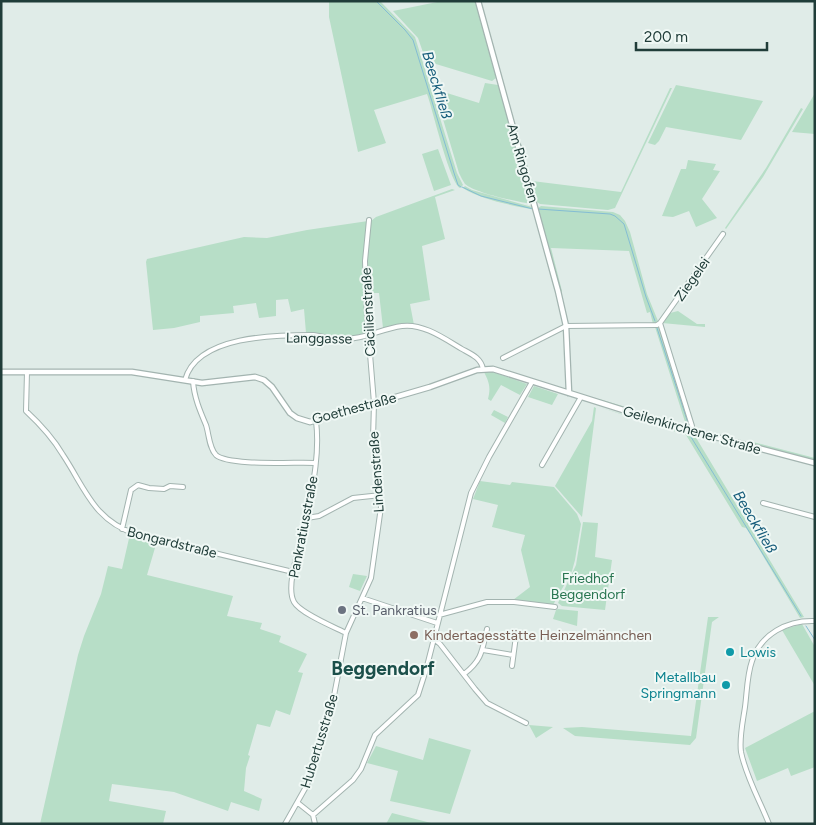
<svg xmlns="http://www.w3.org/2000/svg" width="816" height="825" font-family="Figtree,sans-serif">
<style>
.green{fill:#b7dec7}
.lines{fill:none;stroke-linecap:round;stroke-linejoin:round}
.stream{stroke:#84bdd4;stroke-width:1}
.minor-casing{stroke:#a3b4b0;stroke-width:6}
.tertiary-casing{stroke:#a3b4b0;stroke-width:7}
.minor{stroke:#fff;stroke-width:4}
.tertiary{stroke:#fff;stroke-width:4.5}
.worship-dot{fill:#6b7280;stroke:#f0f8f5;stroke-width:2}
.education-dot{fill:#8d6e63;stroke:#f0f8f5;stroke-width:2}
.culture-dot{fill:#0f9aa8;stroke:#f0f8f5;stroke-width:2}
.labels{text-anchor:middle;stroke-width:4;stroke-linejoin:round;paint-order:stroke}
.street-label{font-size:14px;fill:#203d39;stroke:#f0f8f5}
.park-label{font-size:14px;fill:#287550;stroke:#f0f8f5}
.worship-label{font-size:14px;fill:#5b616d;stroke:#f0f8f5;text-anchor:start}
.education-label{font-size:14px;fill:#785e54;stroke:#f0f8f5;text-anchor:start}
.culture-label{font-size:14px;fill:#0d838f;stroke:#f0f8f5;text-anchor:start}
.water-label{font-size:15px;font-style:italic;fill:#175d7b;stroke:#f0f8f5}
.district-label{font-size:19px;font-weight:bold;fill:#1b4f4a;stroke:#f0f8f5}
</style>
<rect width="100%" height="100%" fill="#e0ece8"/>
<path class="green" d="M329 1H380L415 37 457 173 463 185 460 188C449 181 433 110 427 94L374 110 386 143 358 152 329 17Z
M442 1H475L496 78 492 81 426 61 418 38 393 11Z
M480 1H481L499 70 532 181 621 192 670 88H672L615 208 608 210 540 204 537 202 500 77Z
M485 83 498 85 532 204C518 202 475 193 465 184 463 181 461 177 459 173L434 89 479 103Z
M676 85 763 101 741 140 666 127 659 141 655 145 648 143Z
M815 93V134L792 132Z
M801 108 803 109 763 177 726 229 725 228 766 168Z
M438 149 451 185 434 191 422 154Z
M688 160 716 164 713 170 720 171 702 199 717 218 696 227 689 211 673 217 662 216 681 169H686Z
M465 186 472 190 532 207V209C513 206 479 199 463 188Z
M452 189 455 190 435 197 445 239 422 246 430 300 410 304 414 325 403 323 383 328 379 293H368L366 261 371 221 376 217Z
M541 206 613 212 620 215 625 221 630 232 647 294 658 321 656 323 653 324 650 312 647 313 629 251 551 248 562 291 561 294 538 208Z
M368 221 365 248 366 333 348 337 306 333 304 309 291 312 288 299 276 300V316L259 318 256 303 233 306 234 313 200 316V322L174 328 153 330 146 262 147 259 244 237 267 238 307 230Z
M678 311 697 324H705V327L662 323 670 313Z
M655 327H658L660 330 690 427 598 400 599 399 686 425Z
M484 372H493L527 384 520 395 501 385 491 401 488 399C491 387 489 382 484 372Z
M534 386 558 394 552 405 528 397Z
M594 407 596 408 582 517 555 486 592 421Z
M599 407 695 436 804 617 800 618 750 534 746 528 742 527 686 435Z
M494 410 508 417 505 423 491 415Z
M753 442 815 458V461L754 445Z
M480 481 510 485 512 482 554 487 577 514 581 524 575 560 572 571 553 605 513 600 530 587 521 550 525 535 492 527 498 505 473 499Z
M583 522 598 523 595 557 612 560 605 610 562 606 558 603 576 565Z
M130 534 157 541 147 575 233 596 227 616 262 623 260 629 281 636 279 642 307 654 298 672 303 673 290 715 276 710 270 727 257 724 248 755 250 756 246 768 244 791 262 799 259 811 231 802 228 811 174 792 112 784 109 801 166 811 163 824H40L78 655 84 636 101 594 108 566 122 569Z
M353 574 367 576 360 591 349 587Z
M558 609 578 611 577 626 553 619 556 610Z
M708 617H719L712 622 696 738 690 745 575 736 563 728 582 727 691 736Z
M802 624 815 647V686L782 630Z
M815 711V767L791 776 788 768 757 781 745 748Z
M529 725 553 727 536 738Z
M429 738 471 750 450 814 390 801 398 771 367 763 376 746 423 760Z
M392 813 435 824H386Z"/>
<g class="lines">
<path class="stream" d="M376 1 405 30 413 40 454 173 458 185 461 187
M462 187 481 196 533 209
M538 209 610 214 615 216 624 224 646 297 655 321
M657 328 689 426
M691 437 801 616
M806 626 815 640"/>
<g class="minor-casing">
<path id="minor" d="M660 323 692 426V431
M660 323 723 234
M503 358 566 326 657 325 660 323
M27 372 26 411C40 424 53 438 63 455 85 488 94 521 136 534L293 572
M185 380C197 335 276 335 313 335 322 336 331 339 340 339 363 340 380 329 402 326 423 323 445 339 462 349 471 354 481 358 483 369
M193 381C194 397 200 411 206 425 209 434 209 448 216 455 228 466 296 462 315 463
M316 421C320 452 313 485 307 516 304 536 284 584 294 602 300 613 334 627 346 633
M542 465 581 397
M763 503 815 517
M307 518 319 516 353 498 381 495
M122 529 131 490 138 485 149 488 164 489 170 486 183 487
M362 598 437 623
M439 615 487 602H514L555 607
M433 638 440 644 475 689 487 703 526 723
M483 650 513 655
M512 666 516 636
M464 674C482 660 482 651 487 629
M298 803 313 815 315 824
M313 815 353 780 361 769 375 735 418 695 426 670 471 493 489 457 532 382
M285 824 307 785 333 701 346 633 371 578 381 507 373 439 374 403 367 317 365 261 369 220
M769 824C760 801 746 777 741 752 739 738 743 721 745 707 747 692 747 675 752 661 761 634 787 620 815 621"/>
</g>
<g class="tertiary-casing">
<path id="tertiary" d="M478 1 558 291 566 326 569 393
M1 372H132L202 383 255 377 264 380 272 387 290 413 297 418 310 422 430 387 477 370 493 369 677 427 815 463"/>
</g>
<use href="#minor" class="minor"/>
<use href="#tertiary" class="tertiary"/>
</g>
<circle class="worship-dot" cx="342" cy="610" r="5"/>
<circle class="education-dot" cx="414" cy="635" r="5"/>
<g class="culture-dot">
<circle cx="730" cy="652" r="5"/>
<circle cx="726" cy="685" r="5"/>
</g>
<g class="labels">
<g class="street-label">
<text transform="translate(523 163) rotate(74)" y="5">Am Ringofen</text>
<text transform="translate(692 279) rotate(-55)" y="5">Ziegelei</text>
<text transform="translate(368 312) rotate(-93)" y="5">Cäcilienstraße</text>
<text transform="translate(319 338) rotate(1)" y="5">Langgasse</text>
<text transform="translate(354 408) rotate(-15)" y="5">Goethestraße</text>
<text transform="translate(692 430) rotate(16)" y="5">Geilenkirchener Straße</text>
<text transform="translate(376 472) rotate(-94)" y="5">Lindenstraße</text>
<text transform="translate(303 527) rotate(-79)" y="5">Pankratiusstraße</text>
<text transform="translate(172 542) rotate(14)" y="5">Bongardstraße</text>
<text transform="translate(319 741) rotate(-73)" y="5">Hubertusstraße</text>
</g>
<g class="park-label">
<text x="588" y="583">Friedhof<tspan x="588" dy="16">Beggendorf</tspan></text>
</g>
<g class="worship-label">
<text x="352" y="615">St. Pankratius</text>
</g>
<g class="education-label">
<text x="424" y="640">Kindertagesstätte Heinzelmännchen</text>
</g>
<g class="culture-label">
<text x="740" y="657">Lowis</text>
<text x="716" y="682" text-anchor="end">Metallbau<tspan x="716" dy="16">Springmann</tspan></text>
</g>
<g class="water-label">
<text transform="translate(437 85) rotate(73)" y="5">Beeckfließ</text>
<text transform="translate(755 522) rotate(59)" y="5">Beeckfließ</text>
</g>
<g class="district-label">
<text x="383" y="675">Beggendorf</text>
</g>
</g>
<rect width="816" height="825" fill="none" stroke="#203d39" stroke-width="5"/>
<path d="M636 42v8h131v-8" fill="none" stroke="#203d39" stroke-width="2.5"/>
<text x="644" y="42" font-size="15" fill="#203d39" stroke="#f0f8f5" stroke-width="4" paint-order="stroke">200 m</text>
</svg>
